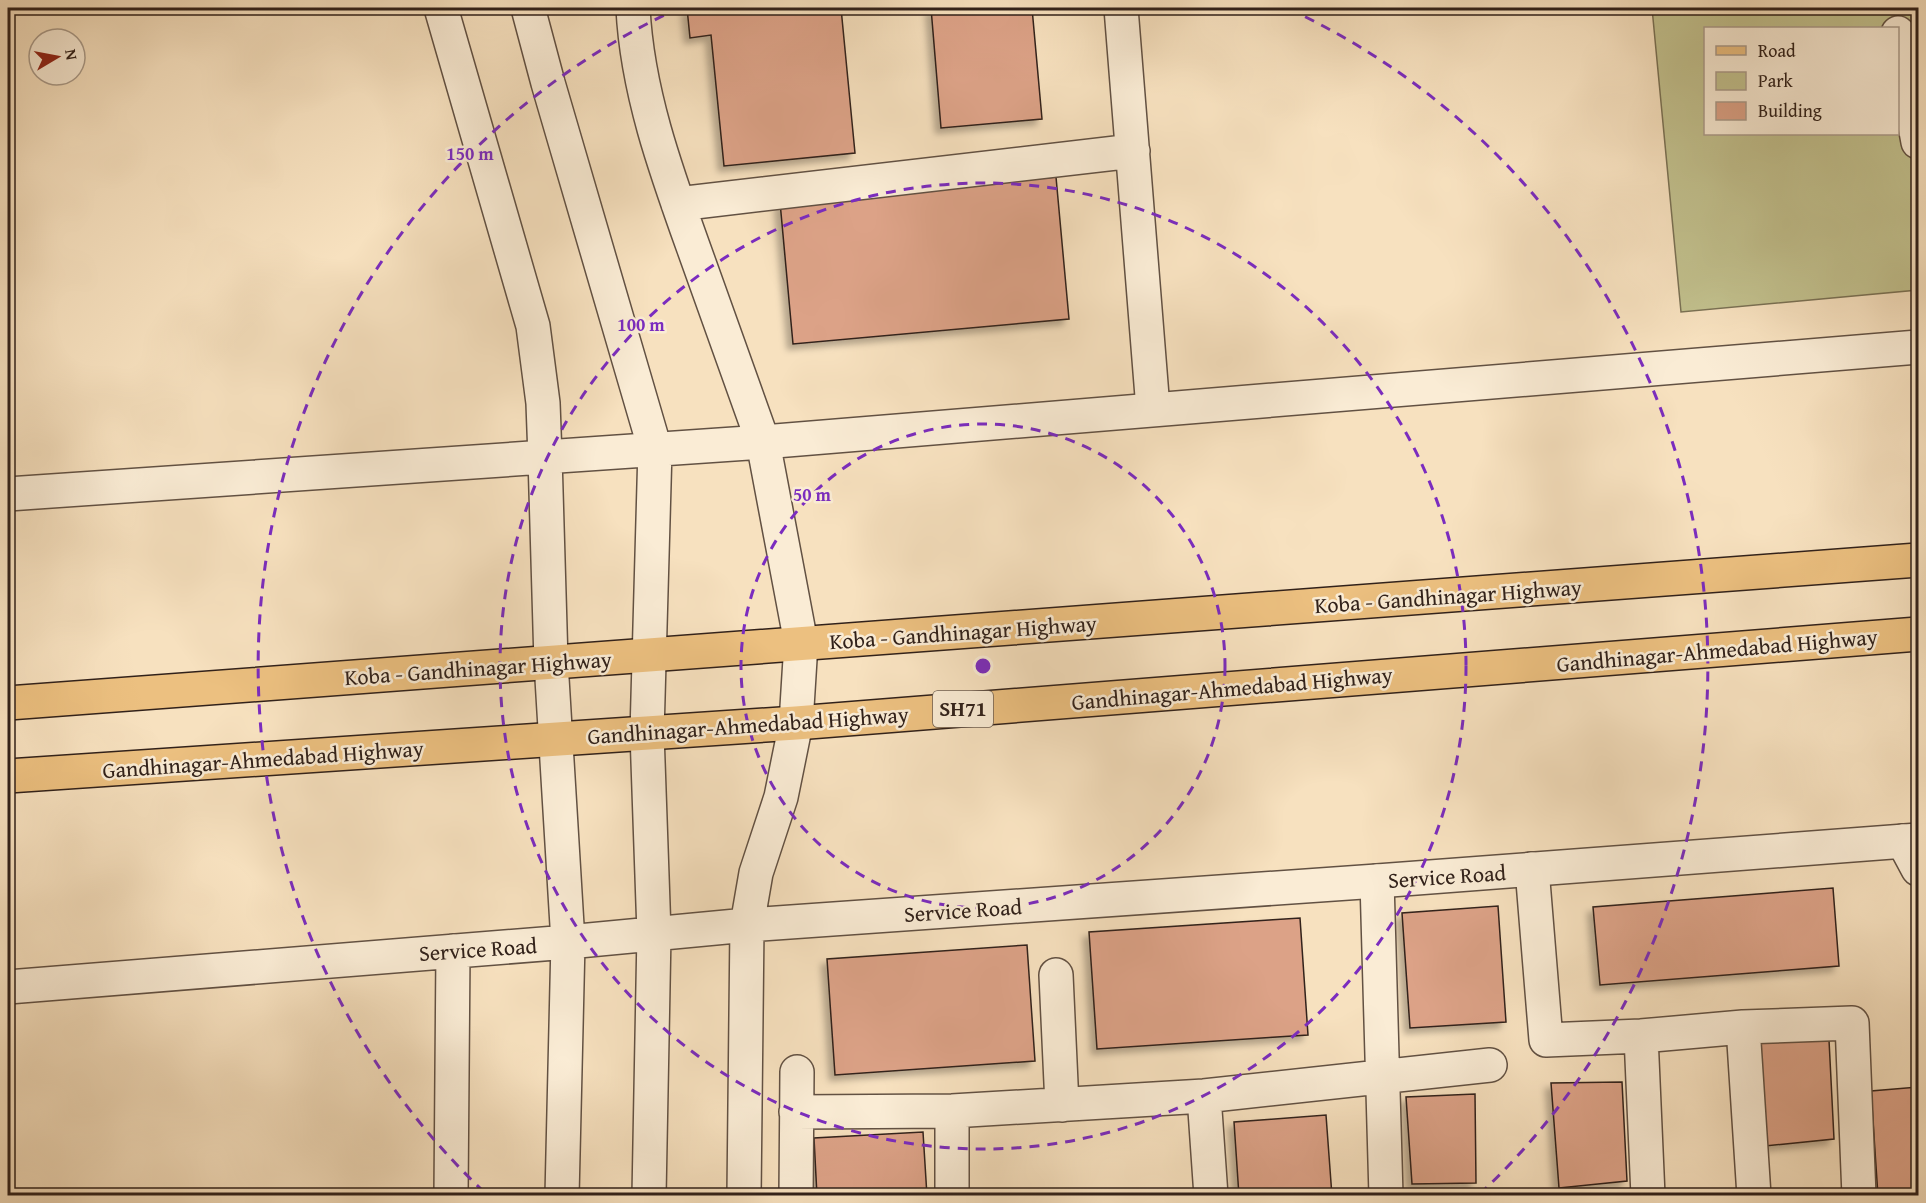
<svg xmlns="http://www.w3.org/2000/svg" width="1926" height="1203" font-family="'Gentium Book Plus',serif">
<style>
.green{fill:#c2c18e;stroke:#7a7154;stroke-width:1.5;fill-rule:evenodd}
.building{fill:#dca287;stroke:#31211a;stroke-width:1.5;filter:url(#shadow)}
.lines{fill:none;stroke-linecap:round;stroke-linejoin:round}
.minor-casing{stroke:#625143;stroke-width:36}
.tertiary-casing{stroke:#625143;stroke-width:36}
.primary-casing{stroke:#31211a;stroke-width:36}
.minor{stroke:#faecd5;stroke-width:33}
.tertiary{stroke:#faecd5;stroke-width:33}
.primary{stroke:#ecc080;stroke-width:33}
.ring{fill:none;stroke:#7b2cbf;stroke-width:3;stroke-dasharray:10 8}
.labels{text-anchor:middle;stroke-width:5;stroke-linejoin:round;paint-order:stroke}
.shield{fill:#faecd5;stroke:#6d5e52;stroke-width:1.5}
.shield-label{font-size:21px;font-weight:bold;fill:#31211a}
.street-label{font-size:22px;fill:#31211a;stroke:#faecd5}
.centre{fill:#7b2cbf;stroke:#faecd5;stroke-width:3}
.ring-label{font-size:18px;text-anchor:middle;font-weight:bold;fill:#7b2cbf;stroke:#faecd5;stroke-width:5;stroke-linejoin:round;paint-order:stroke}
</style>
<defs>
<filter id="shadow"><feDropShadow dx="-5.5" dy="5.5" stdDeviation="3" flood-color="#0004"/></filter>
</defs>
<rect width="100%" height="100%" fill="#f7e1bf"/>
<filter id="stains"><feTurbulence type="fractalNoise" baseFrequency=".00333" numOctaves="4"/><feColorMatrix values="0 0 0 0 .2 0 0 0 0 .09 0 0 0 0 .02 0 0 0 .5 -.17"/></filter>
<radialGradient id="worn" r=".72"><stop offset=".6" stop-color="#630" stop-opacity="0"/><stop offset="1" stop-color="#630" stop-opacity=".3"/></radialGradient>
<path class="green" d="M1652 8H1918V290L1681 312ZM1706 28H1898V134H1706Z"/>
<path class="building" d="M687 8H841L855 153 724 166 711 35 690 38Z
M931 8H1032L1042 119 941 128Z
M1056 177 1069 319 793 344 780 202Z
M1833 888 1839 966 1600 985 1593 907Z
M1498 906 1506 1022 1410 1028 1402 913Z
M1300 918 1308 1035 1097 1049 1089 932Z
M1027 945 1035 1061 835 1075 827 959Z
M1829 1040 1834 1139 1765 1146 1758 1041Z
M1622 1082 1627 1181 1559 1188 1551 1083Z
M1918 1087V1196H1878L1871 1091Z
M1475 1094 1476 1183 1412 1184 1406 1097Z
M1326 1115 1332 1196H1239L1234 1122Z
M923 1132 927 1196H817L814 1138Z"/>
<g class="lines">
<g class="minor-casing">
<path id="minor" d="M441 8 533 326 543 403 545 457
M528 8 548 83 655 449
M633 8C637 91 666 171 694 249 717 313 740 377 763 442
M1121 8 1153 409
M1898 33 1918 142
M678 204 1133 151
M1903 841 1918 869
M1532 869 1546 1040 1641 1036 1743 1027 1852 1023 1859 1196
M1377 881 1386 1196
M1056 975 1062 1105
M1743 1027 1754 1196
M1641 1036 1648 1196
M1204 1096 1211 1196
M952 1111V1196
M796 1112 952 1111 1204 1096 1490 1065
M796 1196 797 1072"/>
</g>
<g class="tertiary-casing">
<path id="tertiary" d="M545 457 551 662 568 942 562 1196
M8 494 763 442 1918 347
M8 987 568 942 747 925 1377 881 1918 840
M451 1196 453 951
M649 1196 654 933 647 733 655 449
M744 1196 747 925 756 873 781 797 796 723 801 643 763 442"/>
</g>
<g class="primary-casing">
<path id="primary" d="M8 703 1918 560
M8 776 796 723 1918 634"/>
</g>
<use href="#minor" class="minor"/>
<use href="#tertiary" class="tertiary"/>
<use href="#primary" class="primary"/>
</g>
<g class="ring">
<circle cx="983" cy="666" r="242"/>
<circle cx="983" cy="666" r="483"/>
<path d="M484 1192A725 725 0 0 1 677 9M1289 9A725 725 0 0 1 1482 1192"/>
</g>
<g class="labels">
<rect class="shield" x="933" y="691" width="60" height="36" rx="4.5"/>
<g class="shield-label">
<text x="963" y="716">SH71</text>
</g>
<g class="street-label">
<text transform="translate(1448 596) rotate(-4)" y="8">Koba - Gandhinagar Highway</text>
<text transform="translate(963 632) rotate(-4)" y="8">Koba - Gandhinagar Highway</text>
<text transform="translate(1717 650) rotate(-5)" y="8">Gandhinagar-Ahmedabad Highway</text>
<text transform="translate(478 668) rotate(-4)" y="8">Koba - Gandhinagar Highway</text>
<text transform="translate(1232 688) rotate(-5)" y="8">Gandhinagar-Ahmedabad Highway</text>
<text transform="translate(748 725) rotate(-4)" y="8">Gandhinagar-Ahmedabad Highway</text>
<text transform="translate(263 759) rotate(-4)" y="8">Gandhinagar-Ahmedabad Highway</text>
<text transform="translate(1447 876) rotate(-4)" y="8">Service Road</text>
<text transform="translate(963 910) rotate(-4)" y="8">Service Road</text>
<text transform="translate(478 949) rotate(-4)" y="8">Service Road</text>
</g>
</g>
<circle cx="983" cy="666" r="9" class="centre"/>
<g class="ring-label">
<text x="470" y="160">150 m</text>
<text x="641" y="331">100 m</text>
<text x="812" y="501">50 m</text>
</g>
<rect width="1926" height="1203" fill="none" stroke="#f7e1bf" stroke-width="30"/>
<rect x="9" y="9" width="1908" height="1185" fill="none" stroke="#31211a" stroke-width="3"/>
<rect x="15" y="15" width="1896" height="1173" fill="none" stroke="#31211a" stroke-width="1.5"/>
<rect x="1704" y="27" width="195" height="108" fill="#faecd5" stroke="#aa9b8a" stroke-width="1.5"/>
<rect x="1716" y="46" width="30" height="9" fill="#ecc080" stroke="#aa9b8a" stroke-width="1.5"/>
<text x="1758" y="57" font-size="18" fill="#31211a">Road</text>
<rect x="1716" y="72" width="30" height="18" fill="#c2c18e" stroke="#aa9b8a" stroke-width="1.5"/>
<text x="1758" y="87" font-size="18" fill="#31211a">Park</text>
<rect x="1716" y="102" width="30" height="18" fill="#dca287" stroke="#aa9b8a" stroke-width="1.5"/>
<text x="1758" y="117" font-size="18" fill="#31211a">Building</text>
<g transform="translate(57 57) rotate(80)"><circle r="28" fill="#faecd5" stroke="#aa9b8a" stroke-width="1.5"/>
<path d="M0-4.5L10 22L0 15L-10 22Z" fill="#8f2418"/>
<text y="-9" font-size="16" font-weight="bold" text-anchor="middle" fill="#31211a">N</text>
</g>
<rect width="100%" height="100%" filter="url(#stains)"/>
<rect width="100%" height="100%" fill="url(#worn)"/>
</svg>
